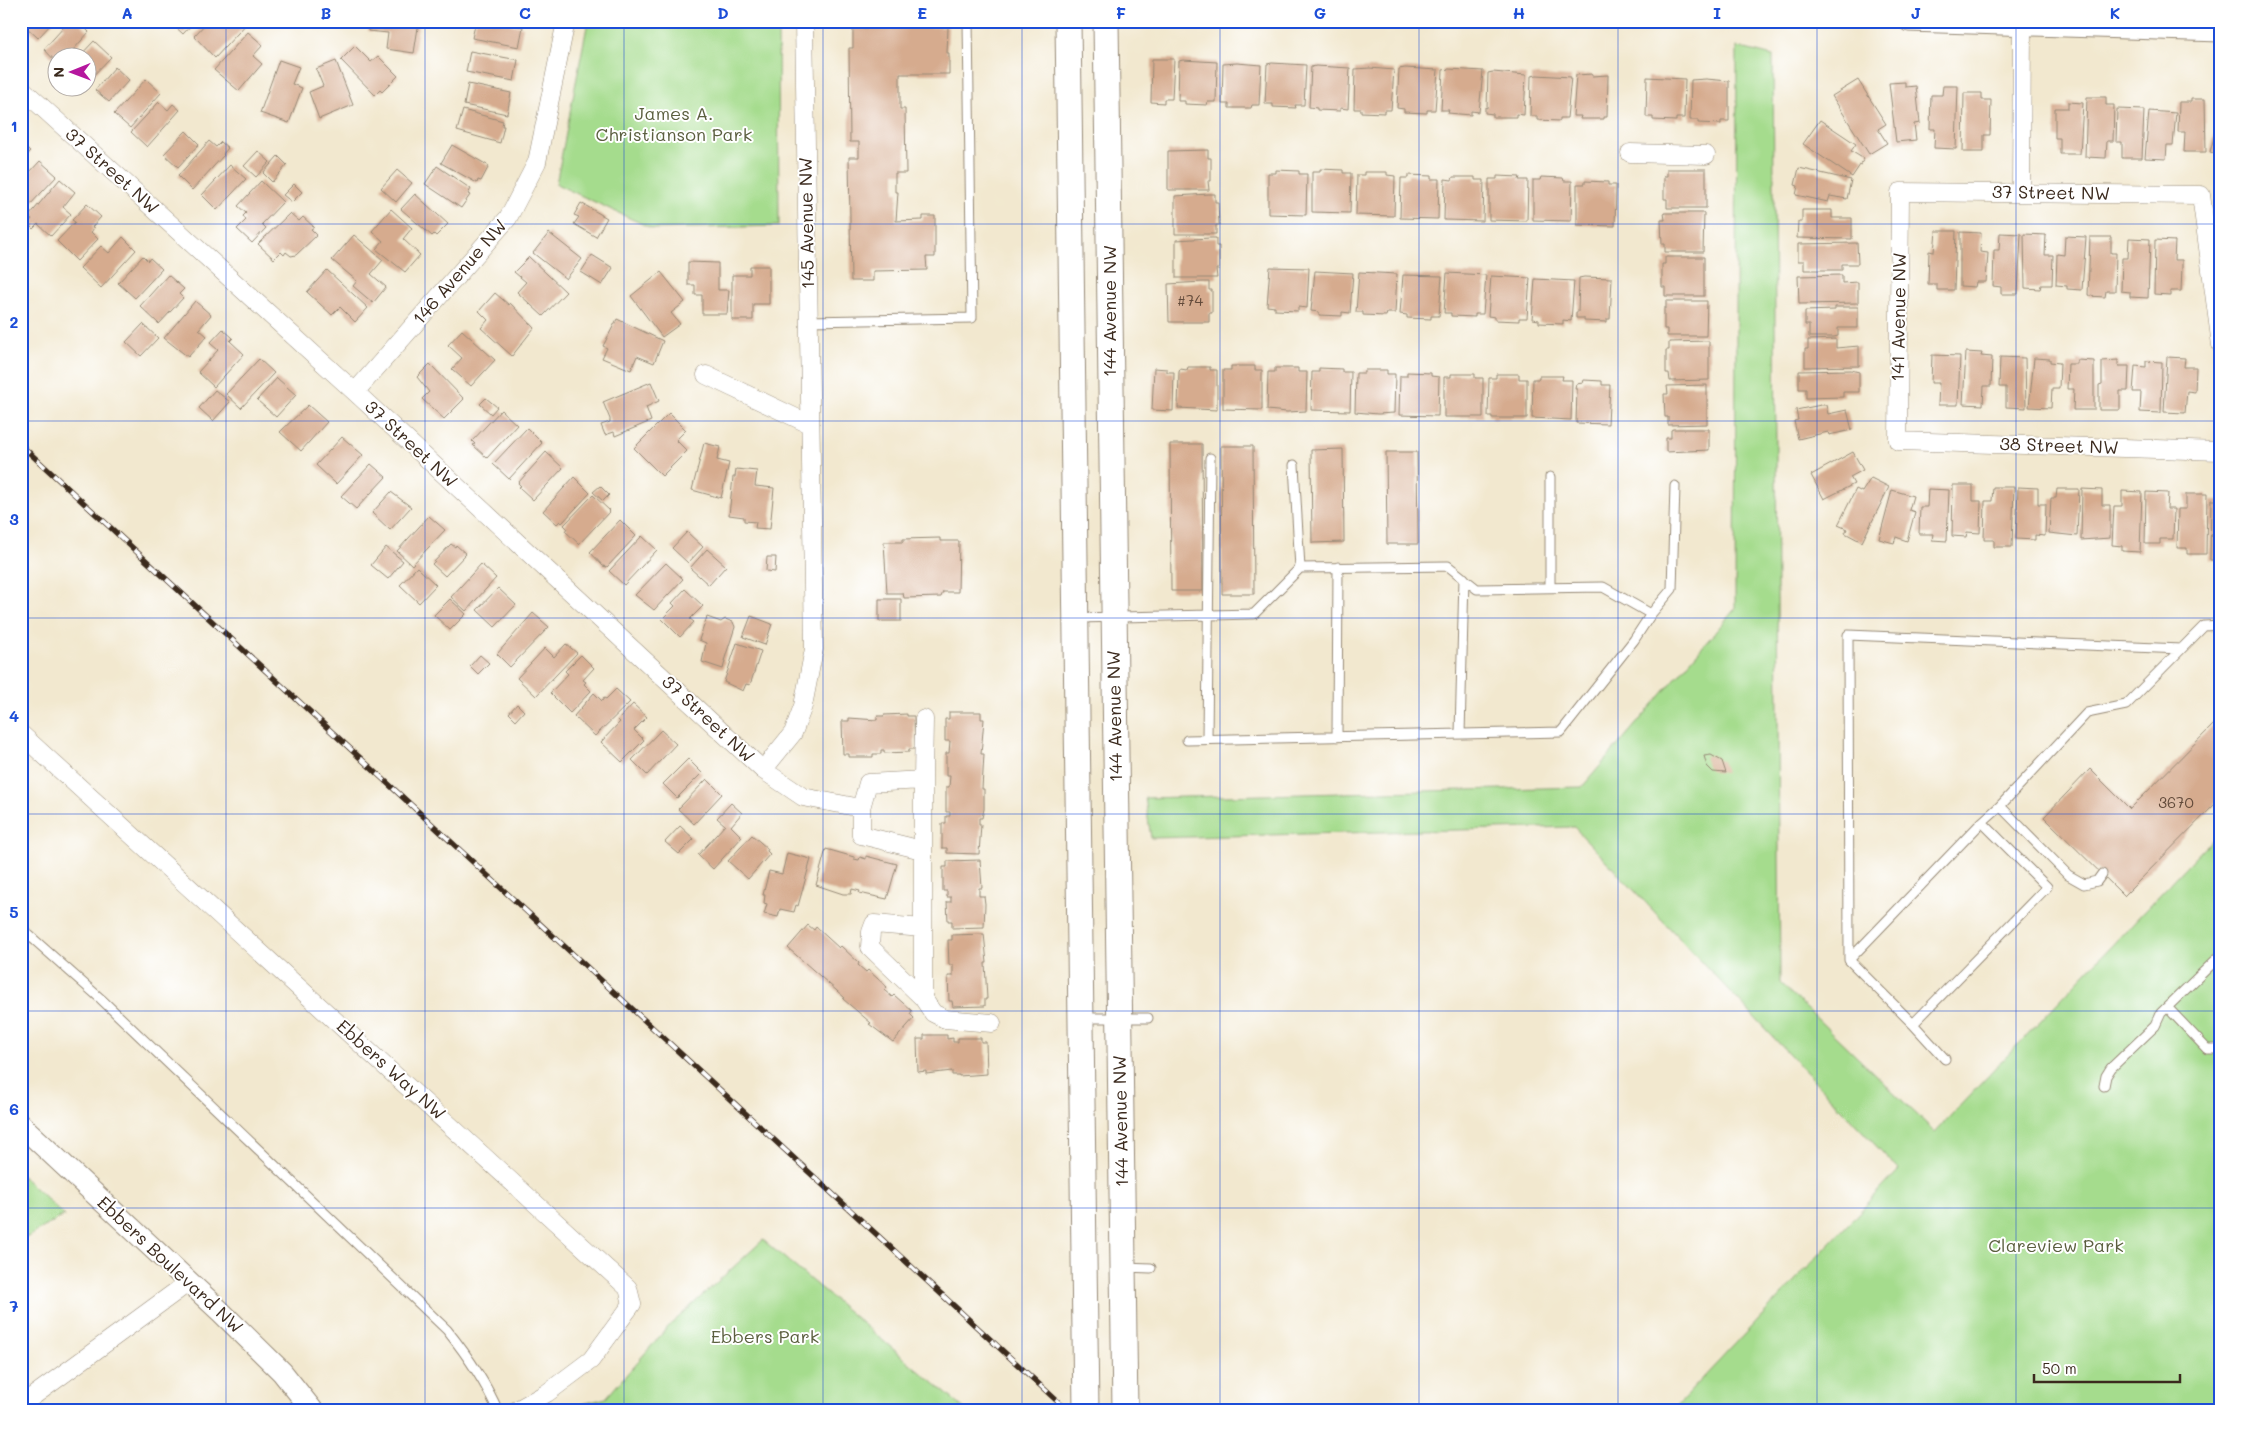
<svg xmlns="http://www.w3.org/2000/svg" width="2242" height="1432" font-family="Mali,sans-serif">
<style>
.green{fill:#a5dc8d;stroke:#708356}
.building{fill:#d6ab8e}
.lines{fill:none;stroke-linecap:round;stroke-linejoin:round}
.service-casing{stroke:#968976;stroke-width:11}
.minor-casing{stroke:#968976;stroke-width:19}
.tertiary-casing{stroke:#968976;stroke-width:23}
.secondary-casing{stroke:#968976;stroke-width:27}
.service{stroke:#fff;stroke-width:9}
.minor{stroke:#fff;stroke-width:18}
.tertiary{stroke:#fff;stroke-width:21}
.secondary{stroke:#fff;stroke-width:25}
.rail-casing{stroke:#3b2a1e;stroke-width:5.5}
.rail{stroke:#fff;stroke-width:4;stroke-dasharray:11;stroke-linecap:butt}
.grid{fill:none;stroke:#1d4ed8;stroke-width:1;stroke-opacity:0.55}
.labels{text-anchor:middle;stroke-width:4;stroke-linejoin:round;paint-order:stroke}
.number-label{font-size:15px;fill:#624a3a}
.park-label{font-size:18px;fill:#5b5f3f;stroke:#fff}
.street-label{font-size:18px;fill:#3b2a1e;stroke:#fff}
.neatline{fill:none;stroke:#1d4ed8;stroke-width:2}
.grid-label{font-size:16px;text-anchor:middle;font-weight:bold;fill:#1d4ed8}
</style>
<rect width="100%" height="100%" fill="#fff"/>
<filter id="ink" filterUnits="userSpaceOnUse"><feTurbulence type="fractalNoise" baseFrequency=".02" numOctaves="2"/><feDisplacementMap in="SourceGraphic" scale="10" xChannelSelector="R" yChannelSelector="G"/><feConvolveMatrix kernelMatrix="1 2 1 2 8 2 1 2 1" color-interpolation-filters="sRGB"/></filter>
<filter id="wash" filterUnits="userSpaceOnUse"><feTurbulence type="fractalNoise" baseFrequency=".0096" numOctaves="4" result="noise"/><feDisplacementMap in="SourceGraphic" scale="20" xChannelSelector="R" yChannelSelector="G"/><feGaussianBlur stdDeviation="1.12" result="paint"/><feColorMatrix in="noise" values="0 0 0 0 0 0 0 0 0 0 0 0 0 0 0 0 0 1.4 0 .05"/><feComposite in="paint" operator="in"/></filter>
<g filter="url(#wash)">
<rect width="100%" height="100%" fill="#f2e8cf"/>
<path class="green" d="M588 21H778L779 226 653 229 556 184Z
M1737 47 1773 56 1780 983 1935 1132 2221 830V1411H1672L1899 1170 1574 827 1151 838 1145 798 1582 787 1735 609Z
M21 1175 64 1215 21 1241Z
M763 1240 967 1411H555L606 1398 667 1328Z"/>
<g id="blocks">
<path class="building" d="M29 21H54L38 38 25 26Z
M65 21H78L89 32 66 58H58V64L44 49 64 27 62 25Z
M169 21H195L183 34Z
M208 21 219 23 221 21H249L215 58 194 36Z
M369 21H419L414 53 386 49 388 33 368 31Z
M476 21H495L523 27 519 47 472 38Z
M948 27 947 53H949V74H900V109H905L906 173H895V192H898L896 221 923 220V216H935V257H926L927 270 873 271V281H851L849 157H859V142H850L849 48H853V28Z
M248 32 263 45 253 56 262 64 239 91 214 70Z
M94 41 111 57 88 81V58H78Z
M355 46 371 62 378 56 398 76 382 92 380 90 375 95 341 60Z
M470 51 518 60 514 81 466 72Z
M1152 59H1174L1172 99H1164V103L1151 102Z
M279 60 299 67 292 84 302 88 289 123 260 113Z
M1183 60 1217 62 1216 102H1208L1207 105 1185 104V101H1178L1179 61Z
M336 61 353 105 319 119 309 92 323 86 316 69Z
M1237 63 1261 65 1259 105H1252L1251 108H1229V104H1222L1223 64Z
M1272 63 1306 65 1304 105H1295L1296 108 1273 107V104H1265L1267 64Z
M1316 66 1350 68 1348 109 1340 108V111L1317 110V108L1309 107 1311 67Z
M115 67 129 80 109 102 95 90Z
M1370 68 1394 70 1391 110H1384V113L1361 112V109H1354L1355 69Z
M1405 68 1438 70 1435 110H1427V113L1404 112V109L1397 108 1399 69Z
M1449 69 1483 71 1479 112 1471 111V115L1448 113 1449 110H1441L1443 70Z
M1493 72 1526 75 1524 115 1516 114V117H1493V114L1485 113V107L1487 108 1488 73Z
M1592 74V76L1608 75 1607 117H1604V119H1580L1581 116H1573L1576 75Z
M1537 75 1571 77 1567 118H1560V121L1537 120V116H1530L1531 76Z
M1647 77 1685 79 1684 118H1676V121L1653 120V117H1646Z
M146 79 161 93 130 128 114 114Z
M1706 79 1729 81V121H1721V124L1698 123V120H1690L1691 80Z
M1858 80 1886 124 1878 129 1887 143 1869 154 1832 96Z
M1905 82V87L1916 86 1920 123 1914 124 1916 140 1896 142 1889 83Z
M468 84 511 93 507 114 464 105Z
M1943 86H1958L1956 149 1934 148 1935 129H1930L1931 95H1942Z
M1964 93H1982V100H1991L1990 135H1984V152H1963Z
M2087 97H2106V105H2114L2113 141H2107L2106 158 2085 157Z
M2191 99H2205L2206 152H2184L2185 132H2178L2179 102H2191Z
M159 102 168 110 173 104 180 110 147 147 131 132Z
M2068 102 2083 103 2080 154H2060V138H2055V108H2068Z
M2117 109 2144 110 2142 158H2122V142H2116Z
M463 110 503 121 502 126H504L500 143 457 131Z
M2149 111 2176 113 2173 145H2167L2166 159 2145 158Z
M2220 115H2221V155L2210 152Z
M1820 120 1856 144 1851 151 1864 159 1852 177 1803 144Z
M186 131 199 144 178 167 164 154Z
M209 141 216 147 221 142 228 148 223 154 224 155 192 190 178 176Z
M21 144 30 152 21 162Z
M452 145 489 166 481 181 478 180 477 183 441 163Z
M1208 150V158H1211V181H1208L1209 190H1168V151Z
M258 151 270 162 256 177 244 166Z
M278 156 287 165 272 182 263 173Z
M40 161 57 176 27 208 21 202V166L29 173Z
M230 165 246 179 217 210 202 195Z
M437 166 471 189 468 194 470 195 461 208 425 184Z
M1799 168 1851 180 1847 199 1830 196 1828 202 1796 195 1798 186 1795 185Z
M1320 169 1343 170V173H1351L1350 213 1312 212V172H1320Z
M1667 169H1706V208H1667V199H1664V176H1667Z
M397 170 412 183 396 202 381 188Z
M1276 170 1299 171V174H1307L1306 215 1268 214V173H1276Z
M1364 172H1387V175L1395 176 1394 216 1356 215 1357 175H1364Z
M1408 175 1431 176V179H1439L1438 219 1400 218 1401 178H1408Z
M1497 176 1520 177 1519 180H1528L1527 221 1489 220V179H1497Z
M1453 177H1475V180H1484L1483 221 1444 220 1445 179 1452 180Z
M1541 177 1563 178 1564 181H1572L1571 221 1533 220V180H1540Z
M60 179 75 192 63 207 71 214 51 236 38 224 33 229 28 224 32 219 29 216Z
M261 181 283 202 262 224 266 228 252 243 237 229 246 220 243 216 246 213 238 206Z
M1585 181 1608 182V185H1616L1615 226 1577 225V184H1585Z
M294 184 302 192 292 202 283 195Z
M415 194 448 224 436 236 434 234 432 236 401 209Z
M1209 194H1215V202H1218L1219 225H1216V234H1175V196Z
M581 203 607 218 596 237 574 224 579 217 574 215Z
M87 204 101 217 92 227 94 228 91 232 98 239 77 261 57 241 75 222 72 220Z
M391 209 412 228 403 239 420 255 405 272 376 249 383 241 372 231Z
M1802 210H1832V218H1852V239L1797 238 1798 222H1802Z
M290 213 299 221 303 217 314 227 311 229 317 235 296 255 291 256 286 252 284 255 281 252 274 259 258 244Z
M1664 213H1704L1703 252H1665V244H1662L1661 220H1665Z
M1936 231H1956L1954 290H1937V284H1928L1929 251 1934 252Z
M1960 232 1981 233 1980 252 1988 253 1986 282H1976L1975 287 1960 286Z
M549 233 582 259 566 279 533 253Z
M2000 233 2021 234 2018 294H2001V287L1993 286 1994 250H1999Z
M2024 234 2046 235 2045 255H2053L2052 285H2041L2040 289 2025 288Z
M354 235 383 260 371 274 386 287 373 303 353 286 357 281 332 260Z
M2065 236 2086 237 2082 290 2067 289V286L2056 285 2057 254 2064 255Z
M123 237 136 250 101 288 80 268 101 246 109 253Z
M2090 237H2111V253H2116L2115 291H2106L2105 297 2088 296Z
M1210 238H1216V246H1219V269H1216L1217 278H1176V240Z
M2129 238 2150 239 2148 298 2130 297V292L2121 291 2122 258H2128Z
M2155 240 2175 241 2174 260H2182V266L2181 291H2170V295L2154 294Z
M1857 243 1858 264H1842V270H1804V261H1798V244Z
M592 255 613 268 602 285 581 272Z
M143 256 148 261 150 258 162 269 135 298 118 283Z
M529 257 566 292 543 316 517 292 526 282 514 272Z
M1665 257H1704V296H1665V287H1662V264H1665Z
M688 262 718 263V290H729L727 314H702V295H695V285H688Z
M750 266H769V304H753V320H732V275H750Z
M1270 267 1309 268 1307 308 1298 307V311L1275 310V307L1267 306Z
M327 270 368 308 355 322 340 307 332 315 307 292Z
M1315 271 1353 273 1350 313 1342 312V316L1319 315V312L1311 311Z
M661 272 685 302 671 313 680 324 662 337 631 296Z
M1359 272 1397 274 1395 313H1387L1386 316 1363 315V312H1356Z
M1447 273 1486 275 1483 314H1475V317L1451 316V313H1444Z
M168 275 184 289 179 294 183 298 159 324 140 306Z
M1403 275 1442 276 1439 316H1431V319L1407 318V315L1400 314Z
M1842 275V283L1858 282V303L1799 304 1798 276Z
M1491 276 1530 278 1527 318H1519V321L1495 320V317L1488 316Z
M1584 277 1612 278 1610 319H1607V322L1584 321V318H1576V312H1578L1579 278Z
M1535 279 1574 281 1571 321 1563 320V324L1539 323V320L1532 319Z
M1202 282H1209V290H1212V313H1209V322H1169L1168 284Z
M495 293 509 305 510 303 534 328 512 356 481 328 488 320 479 311Z
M195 301 211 315 199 329 207 336 188 357 164 338Z
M1666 301H1707L1706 336H1667V329H1664V308H1666Z
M1835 307H1858V328H1838V336L1834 337H1809V325H1805V311L1835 310Z
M617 319 663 341 654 363 637 356 631 370 602 358 607 348 603 346Z
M143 324 158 338 141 356 126 342Z
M223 329 233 338 230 341 244 354 214 387 198 372 218 350 210 343Z
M462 330 495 360 471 386 452 369 462 358 448 345Z
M1836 339V348L1859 346V366L1805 367V349H1808V340Z
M1709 341V380L1670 381 1669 373H1666V350H1669V342Z
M1966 352 1982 353 1981 356 1992 357 1991 386H1984L1983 405 1963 404Z
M1932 355 1960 356 1958 405H1938L1939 383H1931Z
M2000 357 2025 358 2026 408 2006 407V387H1999Z
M2167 357 2185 358 2184 367H2196L2195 392 2187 391 2185 413 2164 412Z
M2034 358 2050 359V362L2060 363 2059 389H2052L2051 408 2029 407Z
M259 359 274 373 241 408 226 394Z
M2077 360 2094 361V410H2073L2074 389H2067L2068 364H2077Z
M2118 360V366H2129L2128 391H2120V410H2099V385L2102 384V361Z
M2146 361 2162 362 2161 413 2140 412 2141 392H2133L2135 366 2146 367Z
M430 364 464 399 444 419 422 399 429 392 417 377Z
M1231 366H1255V370H1262V410L1223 409V370H1231Z
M1188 367H1210V370H1217V410L1178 408 1179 372 1180 369 1187 370Z
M1154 368 1167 369V372H1174L1173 411 1152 410Z
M1275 368H1298V372H1307L1306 411 1287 412 1267 410 1268 372H1275Z
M1319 368 1342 369V372H1351L1350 411 1311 410 1312 372H1319Z
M1364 370H1387V374H1395L1394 413 1378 414 1355 412 1356 373H1364Z
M1851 370 1859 372V392H1843V397L1806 398V389H1799V371Z
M1407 372 1431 373V376L1439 377 1438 416 1399 415 1400 376H1407Z
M1451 374H1475V378H1483V417H1444V377H1451Z
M1496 374H1519V379H1527V418H1492V416H1488L1489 378H1496Z
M1539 376H1563L1562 380H1572L1571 420 1532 418 1533 379H1539Z
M277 378 296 395 276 417 257 400Z
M1584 380 1602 381V385H1610L1608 424 1576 423 1577 389H1575L1576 384 1583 383Z
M651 382 659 401 646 407 651 421 615 436 614 432 605 435 601 425 610 422V419L603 402Z
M1707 385V424L1668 425V417H1665L1664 394H1668L1667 386Z
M215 390 230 402 213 421 199 408Z
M486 398 497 407 491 414 480 404Z
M308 405 327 422 301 451 280 432Z
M1821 405H1826L1828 414 1847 410 1852 430 1829 435 1828 432 1798 439 1794 421 1798 420 1796 410Z
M501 410 517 425 487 458 473 445 475 444 472 441Z
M669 413 686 430 676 440 687 451 662 476 634 448Z
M527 428 542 443 509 479 493 464Z
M1673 429H1709V450L1666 452V438H1671V430Z
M342 437 363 455 336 484 316 465Z
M704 443 720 447 717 460 729 463 721 498 692 490Z
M1170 444H1202L1203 591H1171Z
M1221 446H1253L1254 594H1222Z
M1343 449 1344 542 1312 543 1311 450Z
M546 452 563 468 533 500 519 487 521 486 518 483Z
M1386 452H1417L1418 544H1387Z
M1853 452 1863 470 1850 477 1854 484 1824 499 1811 475Z
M371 464 386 477 356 509 341 496Z
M736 469 757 471 755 486 774 488 770 529 755 528 756 522 744 521V517L729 515 733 477H735Z
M574 477 590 493 562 523 560 521 557 524 543 511Z
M1871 478 1889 487 1862 542 1845 533 1847 529 1838 525 1856 489 1862 492Z
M1953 485H1973V501H1981L1980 533 1967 532 1966 537 1952 536Z
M600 486 609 495 603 501 593 492Z
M1993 487H2014L2012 547H1994V540H1984L1985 501H1992Z
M2018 487 2038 488V504H2046L2045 536 2035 535V540L2016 539Z
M1928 489 1949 490 1947 541 1932 540 1933 534H1919L1920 507H1927Z
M2057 489H2079L2077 536 2049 533 2051 498H2056Z
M2082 489 2102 490V505H2110V538L2081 540Z
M1892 490 1913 496 1909 510 1915 512 1907 541 1896 537 1894 543 1879 539Z
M2122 491 2142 492 2140 552 2122 551V546L2112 545 2114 506H2122Z
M391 492 411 507 390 530 372 513Z
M2146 492 2168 493 2167 509H2174L2173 539H2160V544H2145Z
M2186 494H2207L2206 554H2187V548H2177L2178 509H2186Z
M593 495 610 511 579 544 565 531 567 528 564 525Z
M2211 500H2221V560H2210Z
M429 516 445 530 412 565 397 551Z
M620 520 636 536 607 567 603 566 590 552Z
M687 532 703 547 688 563 672 548Z
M642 536 657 550 624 585 609 571Z
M940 538V541H959L958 592H943L941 597 904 598 903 593H887L884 542H903V539Z
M451 544 455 547 456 545 466 554 445 576 432 564Z
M386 547 403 561 388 579 371 565Z
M707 549 726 566 709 585 690 568Z
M767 557H776L775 572 766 571Z
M666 563 683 579 654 610 635 595Z
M481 564 496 578 466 611 451 597Z
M417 567 436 585 419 603 400 585Z
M498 588 516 605 495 627 477 610Z
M685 589 703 606 690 619 694 622 680 637 662 619 675 606 672 603Z
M450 599 466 614 450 630 434 615Z
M879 599H901V621H879Z
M533 613 549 627 510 667 497 654Z
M751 616 772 624 765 645 743 637Z
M707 617 721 622 725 619 733 622 735 627 724 661H725L723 669 702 662 706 643 699 640Z
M737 643 761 651 750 685 746 684 743 691 724 682Z
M566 644 577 653 536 696 517 678 545 648 554 657Z
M480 655 489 663 478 674 470 666Z
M581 655 594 668 583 680 586 682 584 684 591 691 570 713 550 693 568 674 565 671Z
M616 689 630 702 595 736 574 716 594 693 602 701 604 698 606 699Z
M517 704 524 711 516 720 509 713Z
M633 704 647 717 634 730 644 740 622 762 601 742 620 722 618 720Z
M949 712H981V719H984L981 754H984L982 789H984V809L982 818H979V824H981L979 854 947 853V848H942V823H946V816H950V812H946V787H949L950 776H946V753H949L950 741H945V719H949Z
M907 714V716H914L915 749H909V752L884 753V750H881V754H873V757H849V754H843L842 721H849V718L877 720V716H884V715Z
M2221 717V798L2124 896 2044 817 2090 769 2130 809Z
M661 730 676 744 647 775 632 760Z
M1711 755 1722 761 1726 773 1713 772 1707 766 1704 756Z
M688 759 702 773 677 798 663 784Z
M707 779 722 794 694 824 678 809Z
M731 803 742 813 731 826 742 837 713 869 698 855 725 825 717 818Z
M680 826 694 839 679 854 665 842Z
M752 835 768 849 767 851 770 854 748 879 728 861Z
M826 849 854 857V859L859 860 860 857 866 859V856L897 864 887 899 859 893 860 891 852 889 851 894H843L816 885Z
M787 853 811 859 798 906 796 905 794 912 780 909 778 917 764 914 767 904 764 903 765 895H763L769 871 782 874Z
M980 860 982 888H979V896H984L985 904 984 927 952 928V921H948L947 902H951V897H947V891H943V867H947V861Z
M808 925 814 930 816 927 839 948 841 946 859 963 858 965 866 972 868 970 887 987 884 990 892 997 894 995 912 1011 910 1014 914 1018 893 1042 869 1024 871 1023 843 999 845 998 788 948Z
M984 934 987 963H985L987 999H985V1006L953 1007 952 1001H949L948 976H953V965H949L948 940H952V935Z
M924 1035H947V1039L953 1038V1042H958V1038H981V1042H986L987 1074 959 1076V1075H952V1071L926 1074V1071L918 1072 917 1039H924Z"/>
</g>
</g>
<g filter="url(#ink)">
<use href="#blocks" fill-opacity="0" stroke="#968976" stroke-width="1"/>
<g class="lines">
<g class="service-casing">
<path id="service" d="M808 321 972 318 968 21
M1294 465 1300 568
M1550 477V587
M1651 614 1672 589 1675 486
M1077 618 1254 614 1300 568 1448 566 1477 589 1603 587 1651 614 1634 640 1561 732 1187 740
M1460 734 1464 578
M1337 737 1338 567
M1207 739 1210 458
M1982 822 2000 806
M2102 874 2097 881 2084 884 2068 875 2000 806 2087 713 2126 705 2204 626 2221 625
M21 928 101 999 447 1330C467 1355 485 1381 498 1411
M1849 960 1982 822 2047 887 1913 1024 1849 960 1848 635 2181 649
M2167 1007 2207 1049H2221
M1081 1018H1148
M1913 1024 1945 1059
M2104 1086 2106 1076 2111 1068 2155 1026 2161 1013 2221 955
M1124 1267 1151 1268"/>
</g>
<g class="minor-casing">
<path id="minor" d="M21 88 355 392 763 770 803 797 861 808 868 783 923 780V998L933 1013 945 1019 992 1023
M1630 153 1706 155
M2021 192 2022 25
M2221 345 2201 195 1900 192 1898 441 2221 451
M706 375 809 424
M355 392 508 218 537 162 566 21
M21 734 628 1288 632 1304 591 1360 547 1393 515 1411
M763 770 793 733 803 706 814 649 804 21
M923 780 924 719
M861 808V835L922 850
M923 998 870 947 871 932 874 924 923 928
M21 1405 189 1282"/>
</g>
<g class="tertiary-casing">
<path id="tertiary" d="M1909 21 2221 31
M21 1125 220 1311 282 1372 313 1411"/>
</g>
<g class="secondary-casing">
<path id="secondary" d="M1068 21 1086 1411
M1106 21 1125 1411"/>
</g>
<use href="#service" class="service"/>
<use href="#minor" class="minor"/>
<use href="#tertiary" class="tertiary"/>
<use href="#secondary" class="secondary"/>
<g class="rail-casing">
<path id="rail" d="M21 445 1068 1411"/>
</g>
<use href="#rail" class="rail"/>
</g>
</g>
<path class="grid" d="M226 21V1411M425 21V1411M624 21V1411M823 21V1411M1022 21V1411M1220 21V1411M1419 21V1411M1618 21V1411M1817 21V1411M2016 21V1411M21 224H2221M21 421H2221M21 618H2221M21 814H2221M21 1011H2221M21 1208H2221"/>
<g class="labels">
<g class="number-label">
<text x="1190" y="306">#74</text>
<text x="2176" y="808">3670</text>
</g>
<g class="park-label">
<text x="674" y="120">James A.<tspan x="674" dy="21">Christianson Park</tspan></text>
<text x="2056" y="1252">Clareview Park</text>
<text x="765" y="1343">Ebbers Park</text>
</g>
<g class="street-label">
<text transform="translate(112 171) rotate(42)" y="6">37 Street NW</text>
<text transform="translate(2051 193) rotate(1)" y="6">37 Street NW</text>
<text transform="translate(807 223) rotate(-91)" y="6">145 Avenue NW</text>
<text transform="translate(460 272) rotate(-49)" y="6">146 Avenue NW</text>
<text transform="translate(1110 311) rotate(-90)" y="6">144 Avenue NW</text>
<text transform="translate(1899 317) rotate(-89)" y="6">141 Avenue NW</text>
<text transform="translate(411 444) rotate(43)" y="6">37 Street NW</text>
<text transform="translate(2059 446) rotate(2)" y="6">38 Street NW</text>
<text transform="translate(1115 716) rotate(-91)" y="6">144 Avenue NW</text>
<text transform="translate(708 719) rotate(43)" y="6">37 Street NW</text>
<text transform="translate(391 1070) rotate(42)" y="6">Ebbers Way NW</text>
<text transform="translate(1121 1121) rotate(-91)" y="6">144 Avenue NW</text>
<text transform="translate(170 1265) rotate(43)" y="6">Ebbers Boulevard NW</text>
</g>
</g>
<rect width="2242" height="1432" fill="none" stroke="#fff" stroke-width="55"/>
<g transform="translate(72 72) rotate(269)"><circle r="24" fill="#ffffff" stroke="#b1aaa5"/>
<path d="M0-4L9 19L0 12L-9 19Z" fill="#b5179e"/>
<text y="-8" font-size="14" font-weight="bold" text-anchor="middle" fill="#3b2a1e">N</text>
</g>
<path d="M2034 1374v8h146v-8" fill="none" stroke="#3b2a1e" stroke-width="2.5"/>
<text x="2042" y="1374" font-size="15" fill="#3b2a1e" stroke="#ffffff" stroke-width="4" paint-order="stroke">50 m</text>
<rect x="28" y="28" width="2186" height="1376" class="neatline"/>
<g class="grid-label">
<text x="127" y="19">A</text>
<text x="326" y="19">B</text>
<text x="525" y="19">C</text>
<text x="723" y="19">D</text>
<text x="922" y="19">E</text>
<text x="1121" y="19">F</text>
<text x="1320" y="19">G</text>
<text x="1519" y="19">H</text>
<text x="1717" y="19">I</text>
<text x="1916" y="19">J</text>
<text x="2115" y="19">K</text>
<text x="14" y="132">1</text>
<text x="14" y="328">2</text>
<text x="14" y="525">3</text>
<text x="14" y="722">4</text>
<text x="14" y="918">5</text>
<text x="14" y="1115">6</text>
<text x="14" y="1312">7</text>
</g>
</svg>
